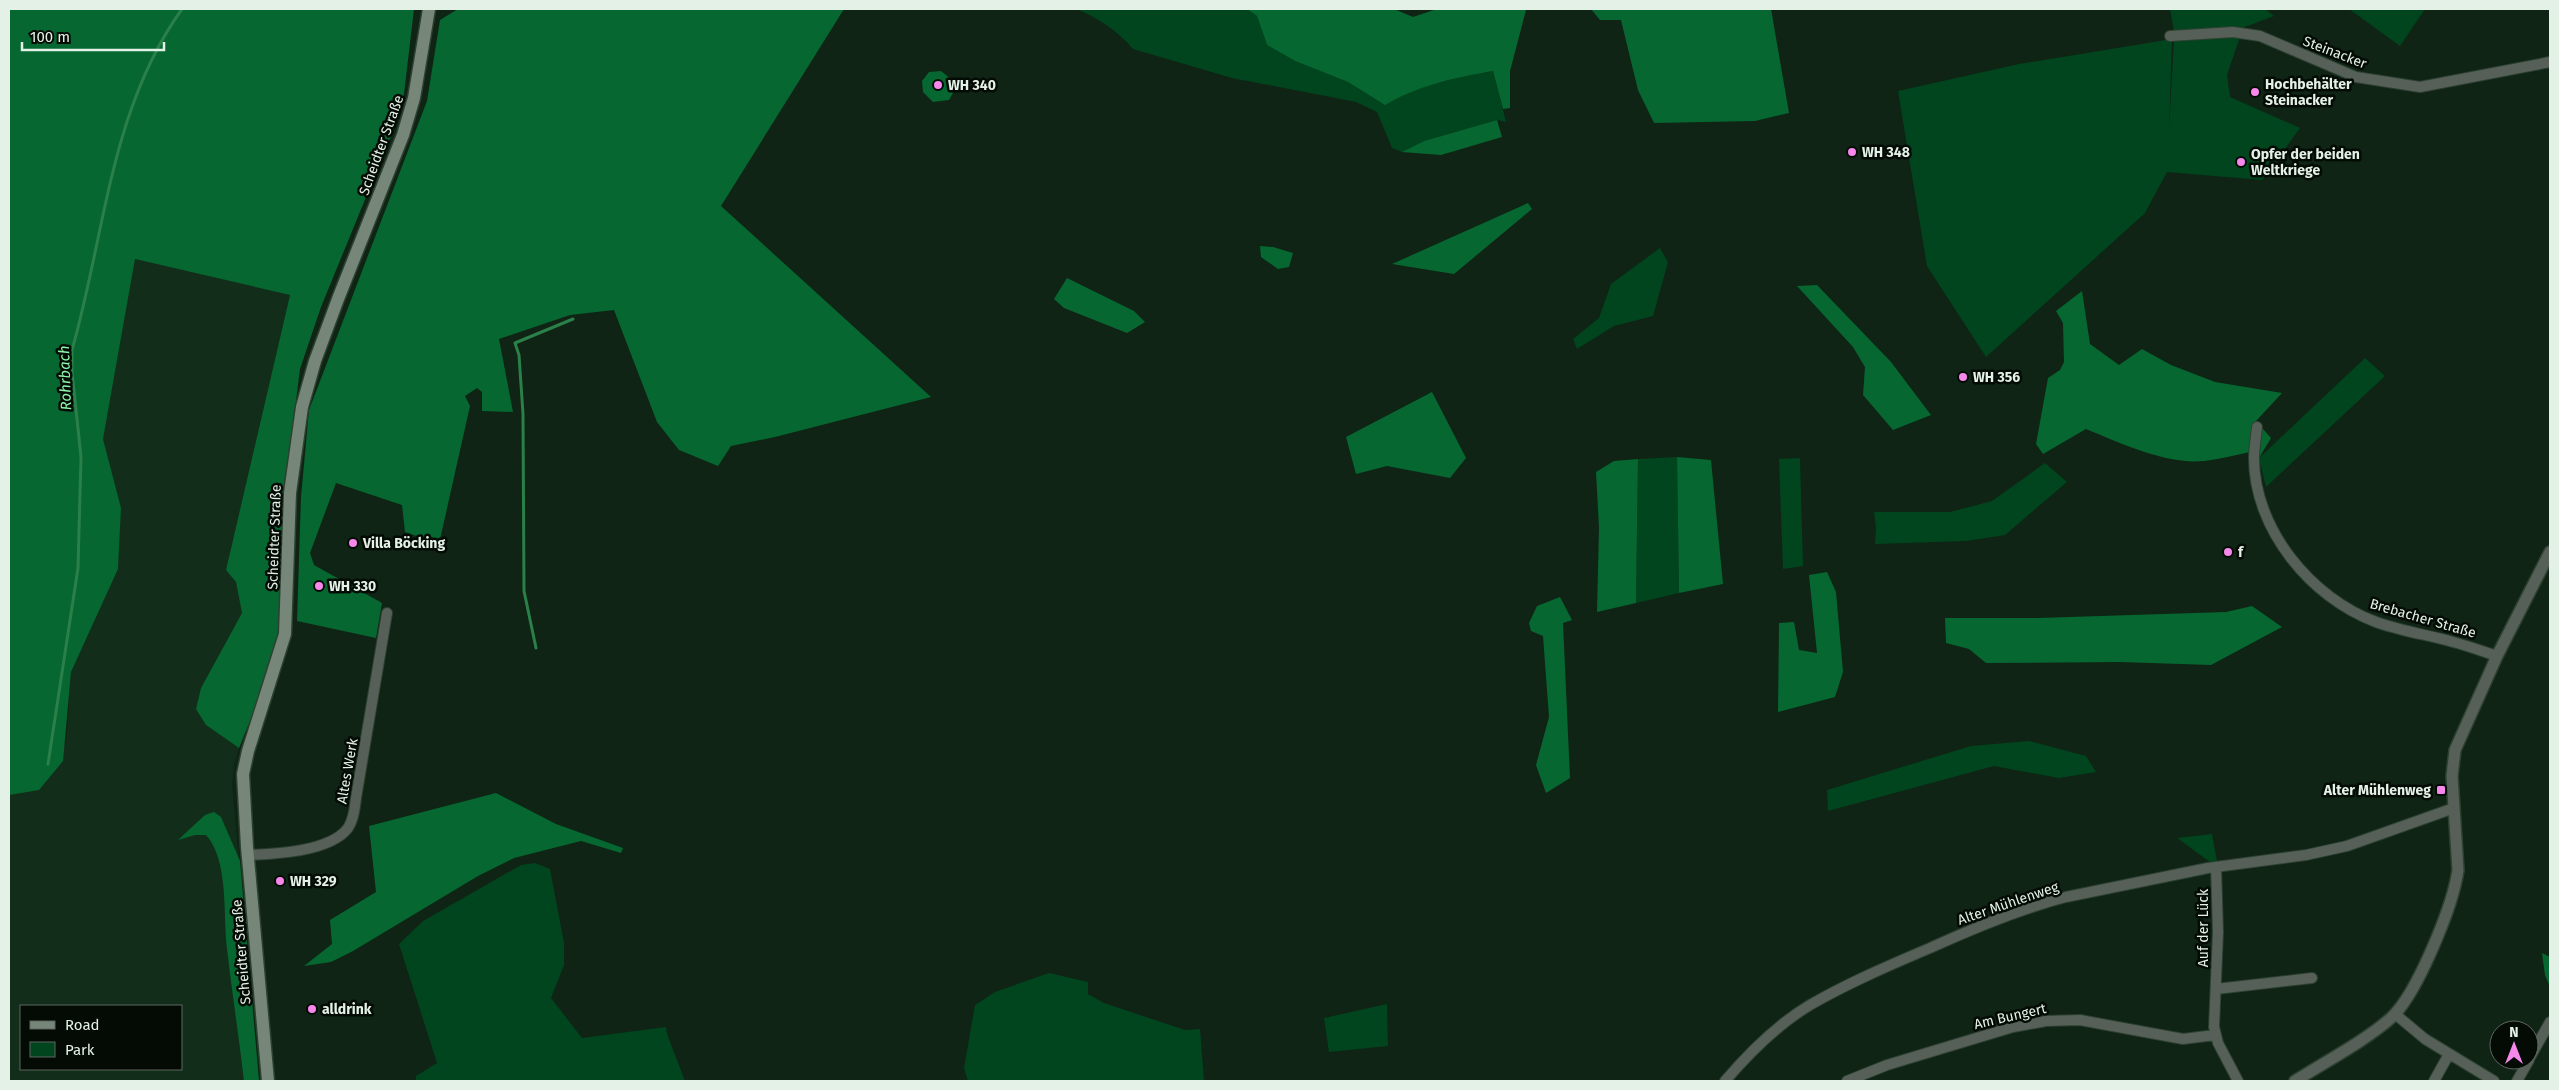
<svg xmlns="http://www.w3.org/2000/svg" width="2559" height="1090" font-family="'Fira Sans',sans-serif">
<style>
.built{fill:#122e1a;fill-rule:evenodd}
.green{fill:#00451e}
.forest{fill:#066731}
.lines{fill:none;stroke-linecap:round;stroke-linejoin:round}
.stream{stroke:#2b7f48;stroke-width:3}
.minor-casing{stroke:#2d4131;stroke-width:12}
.tertiary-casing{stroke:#2d4131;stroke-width:14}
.secondary-casing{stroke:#2d4131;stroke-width:15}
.minor{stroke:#566058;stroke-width:10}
.tertiary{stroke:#566058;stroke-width:11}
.secondary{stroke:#768679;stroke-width:12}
.poi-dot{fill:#f788eb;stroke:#040b05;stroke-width:2}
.labels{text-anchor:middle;stroke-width:5;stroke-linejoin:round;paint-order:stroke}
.street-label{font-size:14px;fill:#e4f1e6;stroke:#040b05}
.poi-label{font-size:14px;font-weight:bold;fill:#e4f1e6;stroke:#040b05;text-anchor:start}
.water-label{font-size:15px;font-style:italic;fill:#8cf8a9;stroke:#040b05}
</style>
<rect width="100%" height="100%" fill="#0f2414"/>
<path class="built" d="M135 259 290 295 226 570 236 582 242 613 201 688 206 725 239 748 234 765 232 784 259 1081H9V755L66 745 71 672 118 569 121 508 103 439ZM21 1006H181V1069H21Z"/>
<path class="green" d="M1076 9H1247L1257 16 1267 45 1295 61 1348 82 1384 104C1419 85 1454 78 1493 71L1506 122 1497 120 1424 141 1402 152 1392 148 1377 112 1356 102 1232 78 1133 49C1118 31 1098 18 1076 9Z
M2170 9H2265L2274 16 2242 28 2174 31Z
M2349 9H2425L2400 46Z
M2240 37 2227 75 2230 97 2300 128 2262 180 2167 172 2145 213 1986 357 1927 266 1898 91 2019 64 2172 39 2169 130 2174 39Z
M1660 248 1668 262 1653 316 1614 326 1577 349 1573 339 1599 318 1611 284Z
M2365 358 2385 376 2266 487 2259 458Z
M1677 457 1679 593 1636 603 1638 459Z
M1800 458 1803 566 1783 569 1779 459Z
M2045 463 2067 482 2005 535 1966 541 1875 544 1876 528 1874 512H1950L1992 501Z
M2029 741 2086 756 2096 772 2059 778 1994 766 1828 811 1827 790 1971 746Z
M2212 834 2217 861 2210 862 2177 838Z
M535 863 550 869 564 943V965L551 998 582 1038 666 1027 667 1034 685 1081H416V1076L437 1063 399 944 423 921 521 865Z
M1049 973 1088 982V994L1104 1003 1185 1030 1200 1029 1204 1081H968L964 1068 975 1005 995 992Z
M1387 1004 1388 1046 1329 1052 1324 1018Z"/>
<path class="forest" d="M9 9H414L404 94 391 136 321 307 300 369 288 464 279 628 275 659 239 748 206 725 196 709 201 688 242 613 236 582 226 570 290 295 135 259 103 439 121 508 118 569 71 672 63 761 39 790 9 795Z
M458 9H844L721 206 931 397 775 437 731 446 718 466 679 450 657 422 614 310 570 315 499 339 513 412 482 411V392L477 388 465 396 470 406 439 544 405 532 402 505 336 483 310 553 314 565 382 603 376 638 297 621 301 497 309 410 427 101 440 20Z
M1247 9H1394L1413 17 1437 9H1528L1526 10 1510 71V108L1503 109 1493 71C1454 78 1419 85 1385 105L1348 82 1295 61 1267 45 1257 16Z
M1591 9H1771L1789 113 1755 121 1654 123 1638 90 1621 20H1600Z
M941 71 951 79 954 91 949 100 933 102 923 92 922 81 929 72Z
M1497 120 1502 137 1441 155 1402 152 1424 141Z
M1528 203 1532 209 1454 274 1392 264Z
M1260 246 1273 247 1293 253 1289 267 1278 269 1261 257Z
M1067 278 1134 311 1145 322 1127 333 1064 308 1054 299Z
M1817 285 1891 362 1931 415 1893 430 1863 395 1865 367 1853 347 1797 286Z
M2082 291 2090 344 2119 365 2142 349 2171 365 2215 382 2282 393 2256 421 2271 438 2259 458 2250 452C2235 455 2220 459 2204 461 2167 465 2120 443 2086 429L2043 454 2036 444 2048 378 2060 370 2064 362 2063 323 2056 311Z
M1432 392 1466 458 1450 478 1387 466 1356 474 1346 437Z
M1677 457 1711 460 1723 584 1679 593Z
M1638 459 1636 603 1597 612 1599 528 1596 472 1614 461Z
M1827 572 1836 592 1843 672 1835 697 1778 712 1779 623 1794 622 1799 650 1817 653 1809 575Z
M1560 597 1572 620 1563 623 1570 778 1546 793 1536 765 1549 717 1543 636 1531 631 1529 623 1537 606Z
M2252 606 2282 627 2211 665 2120 662 1986 663 1969 649 1946 643 1945 618H2038L2226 612Z
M496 793 556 824 623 848 621 853 581 841 514 858 478 876 353 951 331 962 304 966 332 944 330 920 376 892 369 826Z
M214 812 221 817 240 861 259 1081H244C239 1037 232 993 227 949 223 916 229 860 206 835H195L178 840 205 815Z
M2542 953 2550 957V987L2545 975Z"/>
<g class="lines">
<path class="stream" d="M536 648 524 591 523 414 519 355 515 343 573 319
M48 764 78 568 81 457 72 372V350C105 235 110 109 182 9"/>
<g class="minor-casing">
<path id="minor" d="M2170 36 2233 32 2260 36 2356 77 2420 87 2550 62
M2257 427C2256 437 2254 448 2254 458 2254 529 2311 598 2376 622 2401 631 2428 635 2453 642 2468 646 2482 651 2497 656
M247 855C274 854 330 852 348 828 354 819 355 807 356 798L387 613
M2216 867 2218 932 2214 1027 2218 1043 2238 1081
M2216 989 2312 978
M2395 1014 2425 1039 2494 1081
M2529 1059 2550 1022
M1725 1081C1749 1053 1778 1024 1810 1005 1848 983 1890 965 1930 948 1974 928 2019 909 2066 897L2208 868 2306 855 2347 846 2454 808
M1847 1081 1887 1065 2013 1027 2046 1021 2080 1020 2183 1039 2215 1035
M2434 1081 2449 1054
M2517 1081 2529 1060"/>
</g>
<g class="tertiary-casing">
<path id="tertiary" d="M2295 1081C2325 1062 2365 1041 2391 1018 2417 994 2453 906 2458 870L2452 776 2455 750 2497 656 2550 552"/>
</g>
<g class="secondary-casing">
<path id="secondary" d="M268 1081 247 847 243 774 248 751 285 634 290 493 302 407 315 361 338 299 403 135 414 98 429 9"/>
</g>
<use href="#minor" class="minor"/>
<use href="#tertiary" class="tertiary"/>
<use href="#secondary" class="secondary"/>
</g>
<g class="poi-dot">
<circle cx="938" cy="85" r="5"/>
<circle cx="2255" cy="92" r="5"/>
<circle cx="1852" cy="152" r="5"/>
<circle cx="2241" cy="162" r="5"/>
<circle cx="1963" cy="377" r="5"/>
<circle cx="353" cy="543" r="5"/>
<circle cx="2228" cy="552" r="5"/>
<circle cx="319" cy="586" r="5"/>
<rect x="2436" y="785" width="10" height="10" rx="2.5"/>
<circle cx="280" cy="881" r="5"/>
<circle cx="312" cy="1009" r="5"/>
</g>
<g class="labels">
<g class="street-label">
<text transform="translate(2335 52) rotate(21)" y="5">Steinacker</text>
<text transform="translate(381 145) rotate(-70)" y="5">Scheidter Straße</text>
<text transform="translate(274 537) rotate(-88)" y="5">Scheidter Straße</text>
<text transform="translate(2423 618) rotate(16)" y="5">Brebacher Straße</text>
<text transform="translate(347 771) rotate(-80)" y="5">Altes Werk</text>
<text transform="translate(2008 903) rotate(-19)" y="5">Alter Mühlenweg</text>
<text transform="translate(2203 928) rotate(-90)" y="5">Auf der Lück</text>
<text transform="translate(241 952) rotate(-95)" y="5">Scheidter Straße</text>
<text transform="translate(2010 1016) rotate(-13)" y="5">Am Bungert</text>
</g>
<g class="poi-label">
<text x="2265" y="89">Hochbehälter<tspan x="2265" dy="16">Steinacker</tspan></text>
<text x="948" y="90">WH 340</text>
<text x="1862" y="157">WH 348</text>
<text x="2251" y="159">Opfer der beiden<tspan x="2251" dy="16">Weltkriege</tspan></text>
<text x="1973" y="382">WH 356</text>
<text x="363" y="548">Villa Böcking</text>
<text x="2238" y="557">f</text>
<text x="329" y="591">WH 330</text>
<text x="2431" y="795" text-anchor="end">Alter Mühlenweg</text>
<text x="290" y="886">WH 329</text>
<text x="322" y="1014">alldrink</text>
</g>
<g class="water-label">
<text transform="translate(65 378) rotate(-92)" y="5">Rohrbach</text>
</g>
</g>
<rect width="2559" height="1090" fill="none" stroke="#e4f1e6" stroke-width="20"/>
<rect x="20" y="1005" width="162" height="65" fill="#040b05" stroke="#5e675f"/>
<rect x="30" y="1021" width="25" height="8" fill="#768679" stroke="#5e675f"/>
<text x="65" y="1030" font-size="15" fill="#e4f1e6">Road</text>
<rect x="30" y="1042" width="25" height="15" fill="#00451e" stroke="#5e675f"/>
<text x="65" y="1055" font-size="15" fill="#e4f1e6">Park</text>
<g transform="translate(2514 1045)"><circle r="24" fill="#040b05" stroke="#5e675f"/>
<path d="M0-4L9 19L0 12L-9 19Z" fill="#f788eb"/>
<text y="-8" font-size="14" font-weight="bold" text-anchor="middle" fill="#e4f1e6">N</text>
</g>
<path d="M22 42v8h142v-8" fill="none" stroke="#e4f1e6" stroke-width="2.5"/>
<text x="30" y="42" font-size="15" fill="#e4f1e6" stroke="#040b05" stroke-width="4" paint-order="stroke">100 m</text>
</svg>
